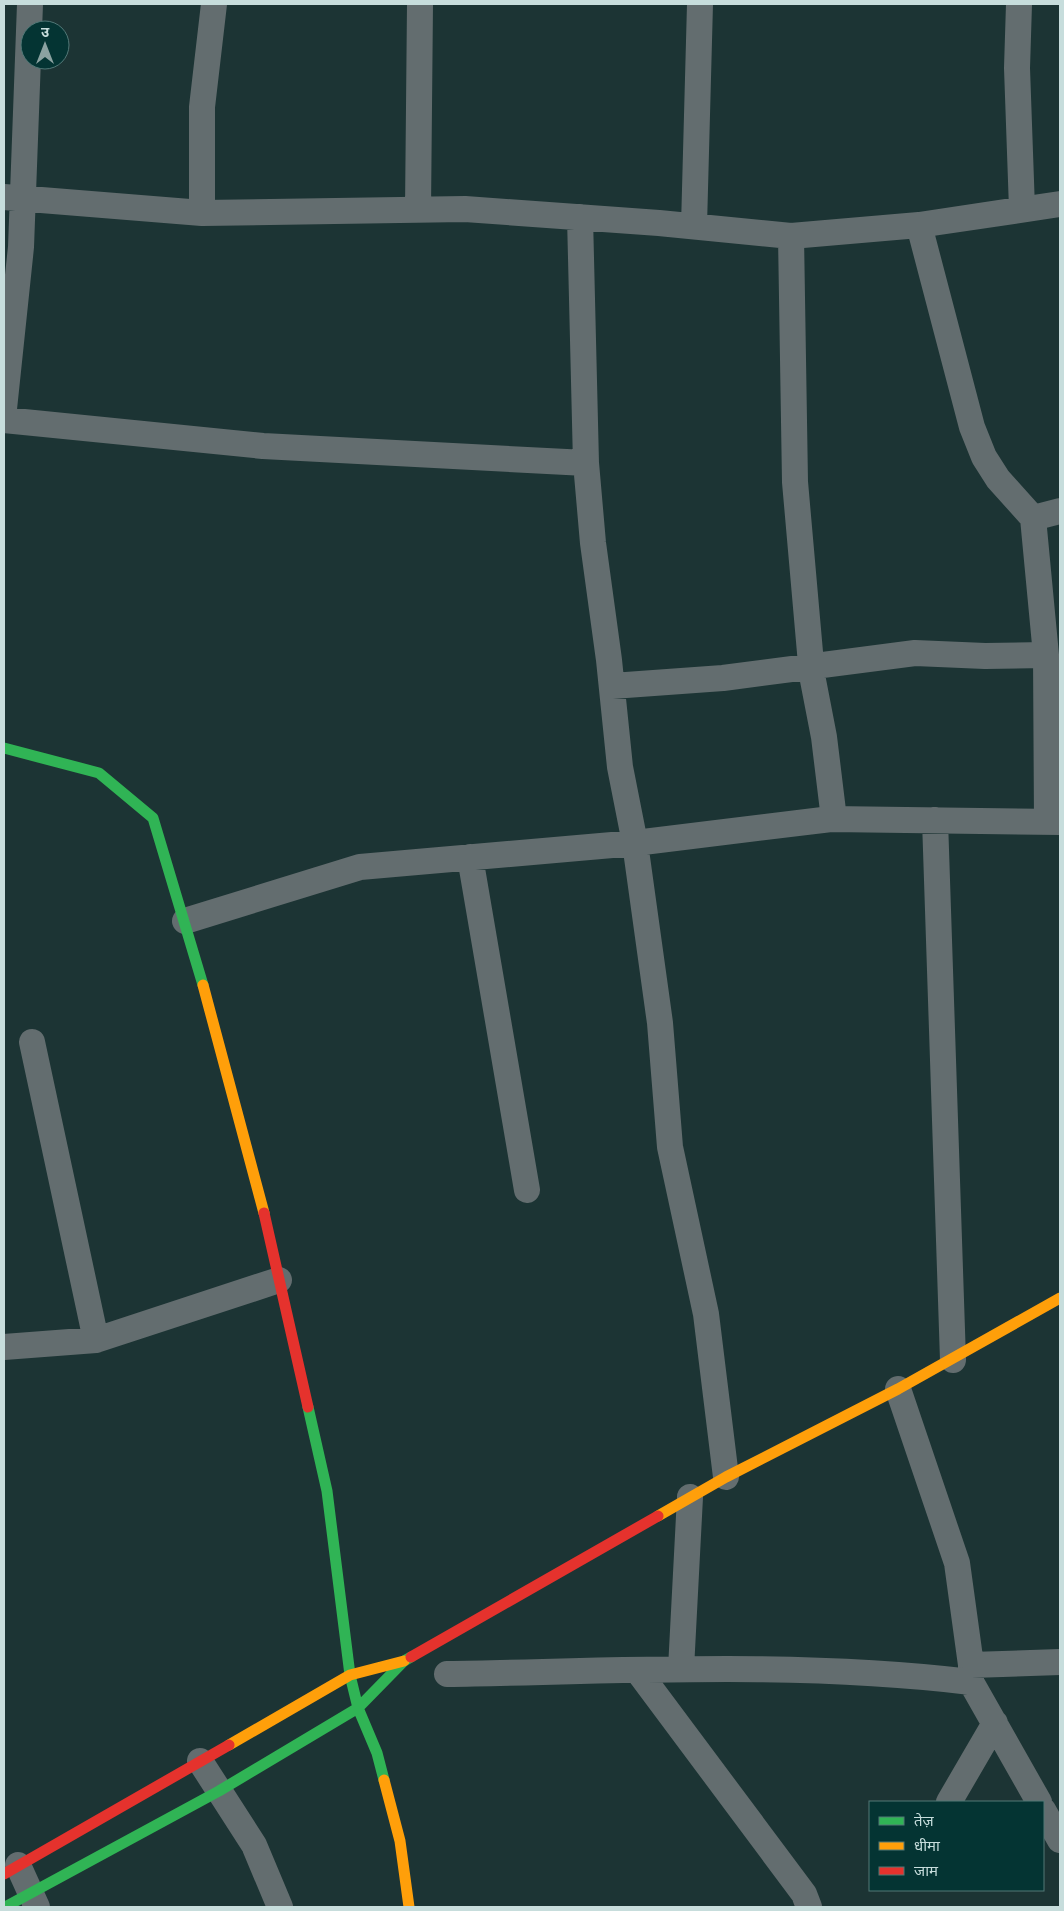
<svg xmlns="http://www.w3.org/2000/svg" width="1064" height="1911" font-family="'Archivo Narrow','Noto Sans Devanagari',sans-serif">
<style>
.lines{fill:none;stroke-linecap:round;stroke-linejoin:round}
.street{stroke:#636d6f;stroke-width:26}
.fast{stroke:#30b455;stroke-width:11}
.slow{stroke:#ff9f0a;stroke-width:11}
.jam{stroke:#e5322d;stroke-width:11}
</style>
<rect width="100%" height="100%" fill="#1c3434"/>
<g class="lines">
<path class="street" d="M1019 4 1017 68 1022 209
M4 197 202 213 465 209 659 223 791 236 919 225 1060 204
M418 209 420 4
M202 213V107L214 4
M580 217 586 463 593 543 609 660 620 767 635 843 660 1023 670 1147 706 1314 726 1477
M919 225 972 427 984 457 998 479 1033 518
M694 226 700 4
M791 236 795 482 812 675 824 737 834 819
M4 409 21 247 30 4
M4 420 263 446 586 463
M612 686 723 678 915 653 985 656 1046 655
M935 820 953 1360
M1047 822 1046 655 1033 518 1060 511
M470 857 527 1190
M185 921 360 867 635 843 831 819 1060 822
M32 1042 96 1340
M4 1347 96 1340 279 1280
M898 1389 957 1563 971 1665
M681 1669 690 1497
M637 1670 804 1894 809 1907
M447 1674C621 1671 798 1661 971 1682L1039 1802
M971 1682V1665L1060 1662
M200 1761 254 1845 280 1907
M949 1802 995 1723
M1043 1810 1060 1840
M18 1865 37 1907"/>
<path class="fast" d="M4 748 99 773 153 818 203 985
M308 1407 327 1491 350 1675 358 1708 377 1753 384 1780
M5 1907 219 1791 358 1708 404 1661 411 1657"/>
<path class="slow" d="M203 985 264 1213
M658 1516 726 1477 898 1389 1060 1298
M229 1745 350 1675 404 1661
M384 1780 400 1841 409 1907"/>
<path class="jam" d="M264 1213 308 1407
M411 1657 658 1516
M4 1874 229 1745"/>
</g>
<rect width="1064" height="1911" fill="none" stroke="#c7dddc" stroke-width="10"/>
<rect x="869" y="1801" width="175" height="90" fill="#043433" stroke="#527877"/>
<rect x="879" y="1817" width="25" height="8" fill="#30b455" stroke="#527877"/>
<text x="914" y="1826" font-size="15" fill="#c7dddc">तेज़</text>
<rect x="879" y="1842" width="25" height="8" fill="#ff9f0a" stroke="#527877"/>
<text x="914" y="1851" font-size="15" fill="#c7dddc">धीमा</text>
<rect x="879" y="1867" width="25" height="8" fill="#e5322d" stroke="#527877"/>
<text x="914" y="1876" font-size="15" fill="#c7dddc">जाम</text>
<g transform="translate(45 45)"><circle r="24" fill="#043433" stroke="#527877"/>
<path d="M0-4L9 19L0 12L-9 19Z" fill="#8ba2a1"/>
<text y="-8" font-size="14" font-weight="bold" text-anchor="middle" fill="#c7dddc">उ</text>
</g>
</svg>
